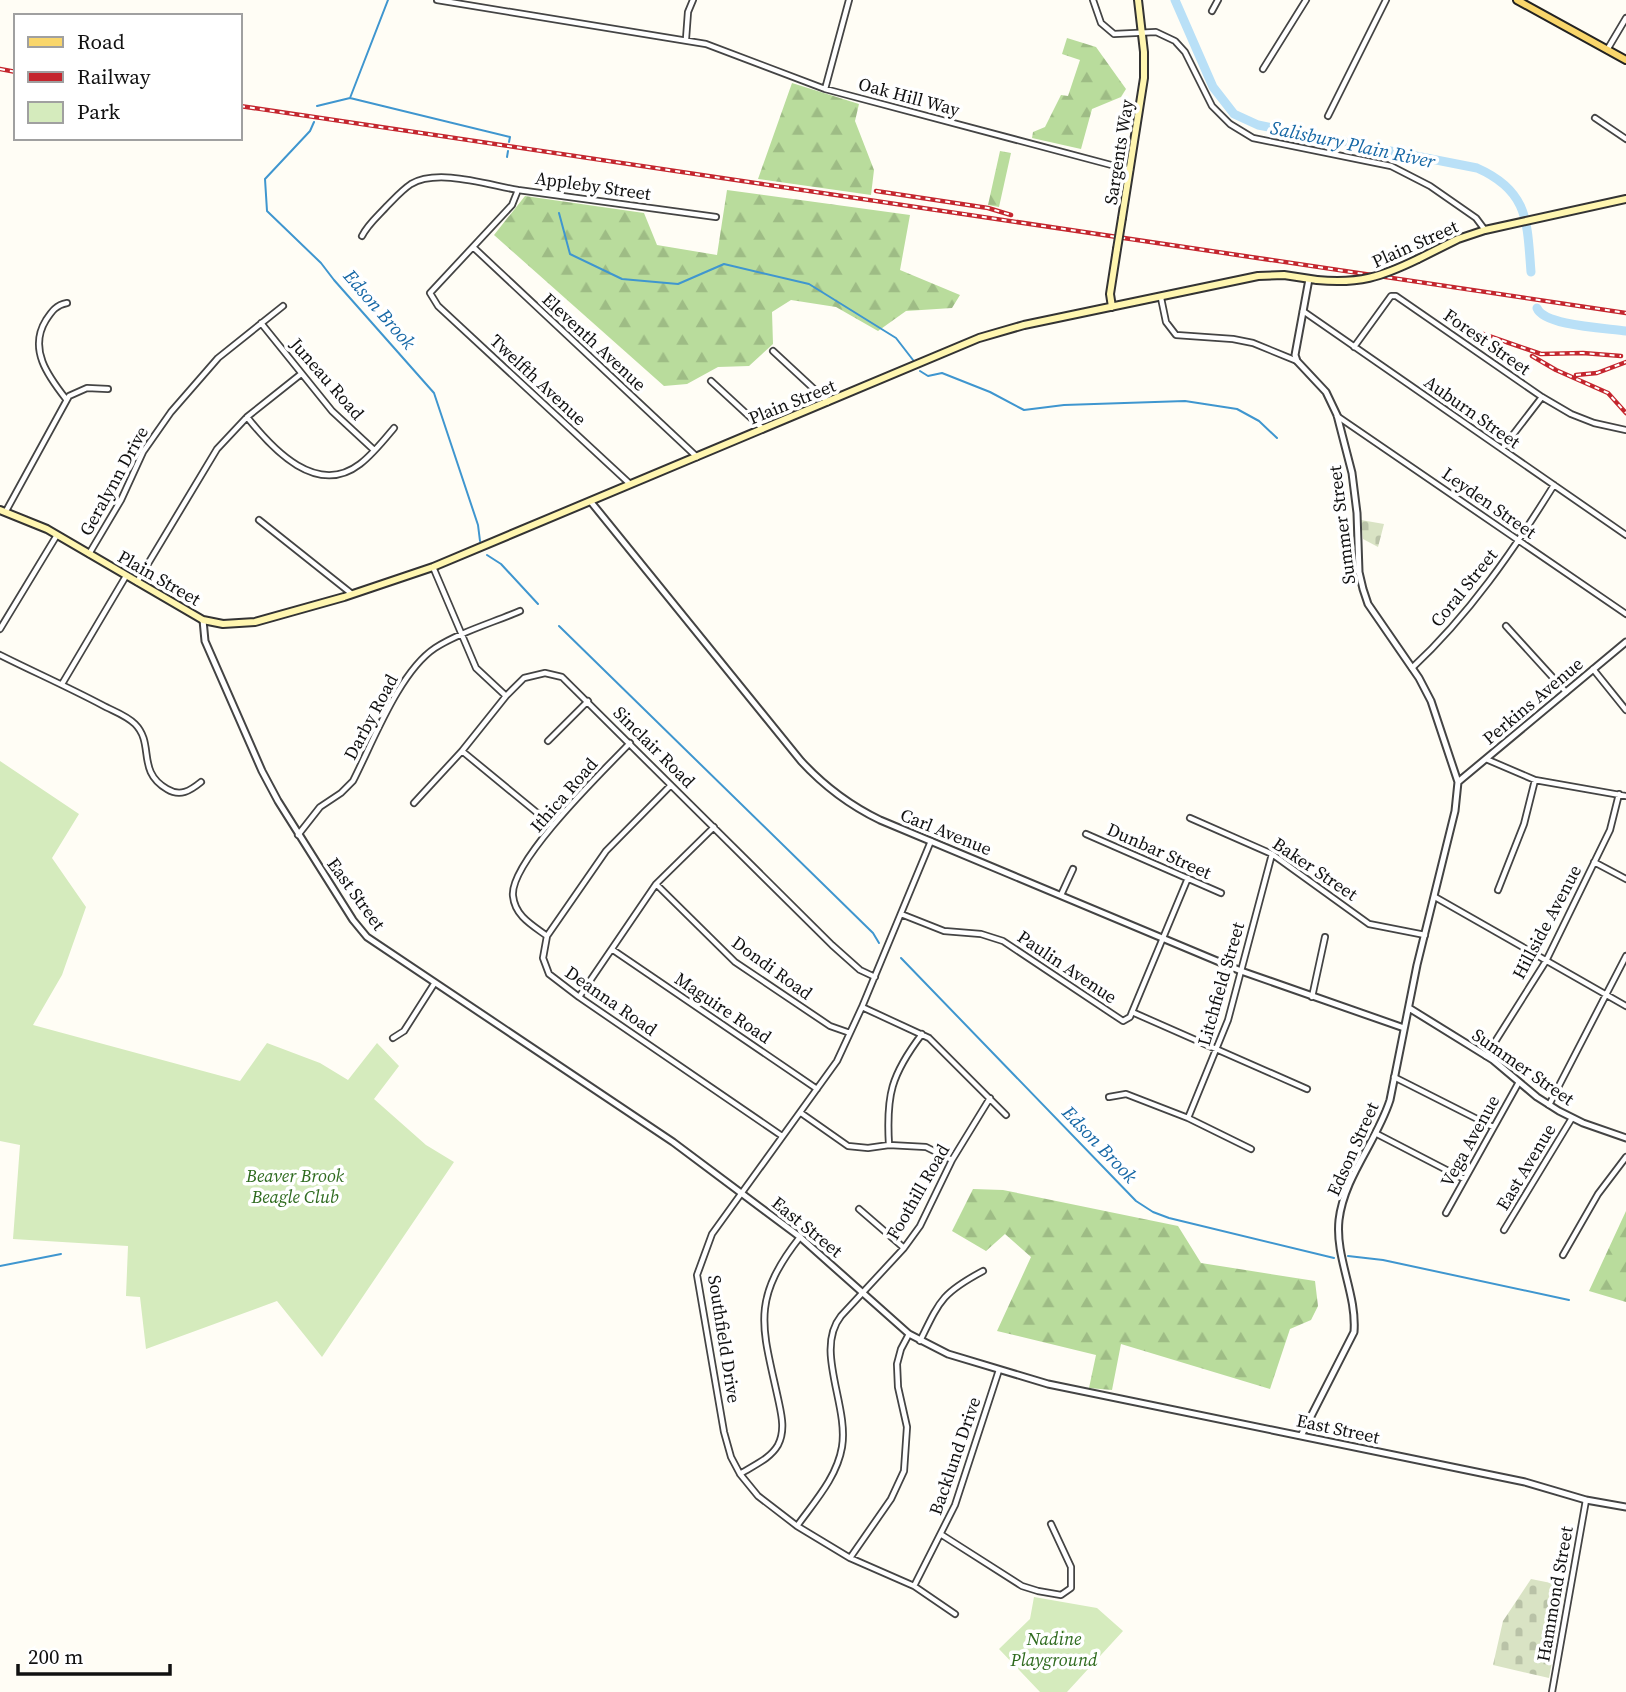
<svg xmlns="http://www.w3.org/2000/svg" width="1626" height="1692" font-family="'Source Serif 4',serif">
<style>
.forest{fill:url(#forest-firs)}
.cemetery{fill:url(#cemetery-stones)}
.park{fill:#d5ebbd}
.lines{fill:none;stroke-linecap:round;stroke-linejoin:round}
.stream{stroke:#3f96cf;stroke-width:2}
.river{stroke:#b9e0f7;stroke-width:9}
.minor-casing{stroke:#444;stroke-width:8}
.tertiary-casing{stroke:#444;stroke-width:9}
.secondary-casing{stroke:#333;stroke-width:10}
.primary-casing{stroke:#222;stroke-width:10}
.minor{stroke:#fff;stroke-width:4.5}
.tertiary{stroke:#fff;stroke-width:5}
.secondary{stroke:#fff6b0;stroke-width:6}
.primary{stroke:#f9d66b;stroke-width:6}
.rail-casing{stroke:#c4262e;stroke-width:4.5}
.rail{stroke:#fff;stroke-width:2;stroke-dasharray:5;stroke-linecap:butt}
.secondary-bridge-casing{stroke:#333;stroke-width:10;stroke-linecap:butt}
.secondary-bridge{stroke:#fff6b0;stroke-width:6}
.labels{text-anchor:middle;stroke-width:7;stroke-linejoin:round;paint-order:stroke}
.street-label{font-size:18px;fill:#111;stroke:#fff}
.park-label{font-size:18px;font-style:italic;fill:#2f6b1f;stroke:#fff}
.water-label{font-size:19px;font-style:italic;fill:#1768a6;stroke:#fff}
</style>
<defs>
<pattern id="forest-firs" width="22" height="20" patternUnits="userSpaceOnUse" patternTransform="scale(1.75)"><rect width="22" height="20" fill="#b9dc9c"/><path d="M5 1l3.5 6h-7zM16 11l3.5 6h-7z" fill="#9ebc85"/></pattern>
<pattern id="cemetery-stones" width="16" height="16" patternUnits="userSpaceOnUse" patternTransform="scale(1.75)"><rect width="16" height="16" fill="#d9e3c4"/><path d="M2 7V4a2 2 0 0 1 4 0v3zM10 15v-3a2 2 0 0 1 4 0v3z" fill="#b9c2a7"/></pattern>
</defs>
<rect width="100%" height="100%" fill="#fffdf5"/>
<path class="forest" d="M1067 38 1096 47 1126 89 1121 97 1092 109 1081 149 1032 138 1033 132 1045 127 1061 95 1068 96 1080 60 1062 54Z
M792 83 859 104 855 121 874 170 871 195 758 179Z
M1000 151 1011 153 999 207 988 205Z
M727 190 910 215 900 270 960 295 952 308 906 311 878 331 836 307 791 300 772 312 773 344 749 366 718 367 687 384 664 386 494 235 525 196 644 213 657 245 717 255Z
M973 1189 1003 1190 1178 1226 1201 1263 1315 1281 1318 1306 1311 1320 1290 1329 1270 1389 1121 1344 1112 1390 1089 1388 1096 1355 997 1331 1031 1257 1005 1234 986 1251 952 1231Z
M1626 1211V1302L1589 1291Z"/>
<path class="cemetery" d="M1361 520 1384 524 1378 547 1363 539Z
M1531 1579 1566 1586 1549 1678 1493 1665 1503 1621Z"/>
<path class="park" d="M0 761 79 814 52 858 86 907 62 975 33 1025 240 1081 267 1043 320 1063 348 1080 377 1043 399 1066 374 1099 426 1145 454 1162 322 1357 277 1301 146 1349 140 1297 126 1296 128 1246 13 1239 20 1145 0 1141Z
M1034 1597 1097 1608 1123 1631 1067 1692H1040L999 1649 1030 1619Z"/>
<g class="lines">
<path class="stream" d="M350 98 510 137 509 142
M317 106 350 98 388 0
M314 122 310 131 265 179 267 211 321 263 334 280 434 393 478 525 480 541
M507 157 508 151
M559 213 570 254 622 279 678 284 724 264 809 284 896 338 913 360
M920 371 928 376 942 373 990 392 1024 410 1064 405 1185 401 1237 409 1259 421 1277 438
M487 555 501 564 538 604
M559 626 873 933 879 943
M901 958 1136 1201 1153 1212 1169 1218 1334 1258
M1348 1256 1383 1260 1569 1300
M0 1266 61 1254"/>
<path class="river" d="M1175 0 1213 87 1234 114 1258 125 1477 168C1529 191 1527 222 1531 272
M1537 308C1544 326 1607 328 1626 331"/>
<g class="minor-casing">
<path id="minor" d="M437 0 706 44 825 89 1130 170
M1093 0 1101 23 1114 34 1156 32 1175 41 1185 52 1212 106 1230 124 1253 138 1391 166 1430 186 1476 218 1485 230
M1212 11 1218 0
M686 39 688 12 693 0
M1607 50 1626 18
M1263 69 1306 0
M825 89 849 0
M1328 116 1386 0
M1595 118 1626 139
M362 236C368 224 378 216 387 206 394 199 402 190 411 184 438 168 488 185 518 190
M473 247 697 457
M1161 298 1166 322 1176 335 1233 339 1253 343 1297 361
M1303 311 1626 535
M261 323 332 411 374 450
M1354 347 1391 296H1396L1542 397 1571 414 1594 423 1626 430
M773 351 828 402
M711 381 763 429
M66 399C48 376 28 349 46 320 52 311 56 305 67 303
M1337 416 1626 614
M247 417C273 450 317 497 360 464 373 454 384 440 394 428
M1502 449 1542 397
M630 484 438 306 430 293 512 205 518 190 716 217
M6 511 69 396 87 388 108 389
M259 520 352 594
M89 554 121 500 143 452 171 412 218 358 283 306
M433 567 476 668 506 696
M137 582 217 449 247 417 301 374
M1506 626 1566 692
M0 629 57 535
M0 655C34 672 68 687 102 705 113 711 126 715 135 724 155 744 136 771 167 789 180 797 190 791 201 782
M1412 668C1469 615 1513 551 1554 485
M1593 669 1626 710
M62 684 126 576
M548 741 588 701
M462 751 552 825
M1486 759 1535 780 1626 796
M671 785 606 851 547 936 543 958 549 974 579 997 782 1136
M414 803 462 751 506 696 524 678 545 673 562 677 832 945 860 970 875 977
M1190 818 1272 854 1369 924 1425 935
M1086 834 1221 893
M298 835 320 807 341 793 353 781C373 742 399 672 435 648 460 632 492 623 520 611
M931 841 862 1007 837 1061 712 1234 697 1275 724 1432 731 1457 740 1474 758 1496 797 1526 850 1558 914 1586 955 1614
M1594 862 1626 879
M656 884 735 962 830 1026 850 1033
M1498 890 1524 824 1535 780
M1061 895 1073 869
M1435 897 1626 1006
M901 914 944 931 981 934 1003 941 1123 1021 1130 1017 1188 878
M547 936C532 925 515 916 513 896 509 862 605 769 630 743
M613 950 817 1089
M579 997 656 884 714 827
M1312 997 1325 937
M862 1007 929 1038 1006 1115
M1132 1012 1307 1089
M393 1038 404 1031 434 984
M1486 1056 1546 961 1610 830 1619 794
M1394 1077 1493 1127
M1109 1097 1126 1094 1188 1118 1251 1149
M1549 1105 1626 956
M801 1113 848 1146 868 1148 889 1145 926 1147 952 1160
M1188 1118 1228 1020 1272 854
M1377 1134 1464 1179
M889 1145C886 1095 891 1075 922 1034
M859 1209 904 1248
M1446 1213 1519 1082
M1504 1230 1572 1118
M1563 1255 1598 1194 1626 1157
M920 1341C940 1300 942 1293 983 1271
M740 1474C754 1465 770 1459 778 1445 785 1431 782 1417 779 1403 763 1328 749 1302 800 1237
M797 1526C815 1501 837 1477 842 1447 849 1405 814 1350 841 1316L904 1248 920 1226 952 1160 990 1098
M942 1535 1022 1586 1038 1591 1061 1595 1071 1588V1567L1051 1524
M850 1558 891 1499 904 1471 907 1427 898 1387 897 1364 901 1349 909 1334
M914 1586 955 1505 999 1370
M1552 1692 1586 1500"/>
</g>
<g class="tertiary-casing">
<path id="tertiary" d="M591 502 801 761C824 786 849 805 880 820L1241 971 1404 1028
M203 620 205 641 262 771 278 801 353 920 367 937 673 1142 800 1237 909 1334 948 1354 1048 1384 1525 1482 1586 1500 1626 1507
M1458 782 1626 642
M1409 1008 1493 1060 1537 1097 1559 1111 1583 1123 1626 1138
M1301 1436 1354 1332C1357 1294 1335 1258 1339 1220 1344 1177 1377 1141 1390 1100L1417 965 1455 811 1458 782 1431 701 1419 678 1368 604 1363 589 1359 572 1357 513 1352 473 1337 415 1326 392 1297 361 1295 355 1309 279"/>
</g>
<g class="secondary-casing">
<path id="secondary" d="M1122 218 1144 78V52L1138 0
M1418 259 1458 239 1485 230 1626 199
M1112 307 1110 294 1117 249
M0 510 47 529 203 620 223 624 255 622 344 597 433 567 979 338 1024 325 1258 276 1284 275 1317 280"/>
</g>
<g class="primary-casing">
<path id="primary" d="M1517 0 1626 60"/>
</g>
<use href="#minor" class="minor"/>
<use href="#tertiary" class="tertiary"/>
<use href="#secondary" class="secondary"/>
<use href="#primary" class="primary"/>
<g class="rail-casing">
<path id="rail" d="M0 69 16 72
M240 106 1626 313
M876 191 988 208 1011 215
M1483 334 1541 354 1583 353 1621 356
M1532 356 1556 370 1608 393 1626 413
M1576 375 1597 373 1626 362"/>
</g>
<use href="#rail" class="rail"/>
<g class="secondary-bridge-casing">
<path id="secondary-bridge" d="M1117 249 1122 218
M1317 280C1359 284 1381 277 1418 259"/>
</g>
<use href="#secondary-bridge" class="secondary-bridge"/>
</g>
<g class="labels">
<g class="street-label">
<text transform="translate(909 97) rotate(15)" y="6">Oak Hill Way</text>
<text transform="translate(1119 152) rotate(-81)" y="6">Sargents Way</text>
<text transform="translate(593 186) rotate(8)" y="6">Appleby Street</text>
<text transform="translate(1415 244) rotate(-24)" y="6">Plain Street</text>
<text transform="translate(594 342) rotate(43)" y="6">Eleventh Avenue</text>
<text transform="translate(1487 342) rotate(35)" y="6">Forest Street</text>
<text transform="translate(327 379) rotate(49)" y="6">Juneau Road</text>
<text transform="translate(538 380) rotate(43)" y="6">Twelfth Avenue</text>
<text transform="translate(792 402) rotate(-22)" y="6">Plain Street</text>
<text transform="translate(1472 412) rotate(35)" y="6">Auburn Street</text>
<text transform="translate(114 481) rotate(-61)" y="6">Geralynn Drive</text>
<text transform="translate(1489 503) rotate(35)" y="6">Leyden Street</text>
<text transform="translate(1342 525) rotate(-97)" y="6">Summer Street</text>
<text transform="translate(159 578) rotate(30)" y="6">Plain Street</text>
<text transform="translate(1464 588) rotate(-51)" y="6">Coral Street</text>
<text transform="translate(1533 701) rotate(-40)" y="6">Perkins Avenue</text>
<text transform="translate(371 717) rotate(-62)" y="6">Darby Road</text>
<text transform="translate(654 747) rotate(45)" y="6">Sinclair Road</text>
<text transform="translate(564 795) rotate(-49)" y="6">Ithica Road</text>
<text transform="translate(946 832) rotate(22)" y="6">Carl Avenue</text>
<text transform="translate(1159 851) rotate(24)" y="6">Dunbar Street</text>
<text transform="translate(1315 869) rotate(34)" y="6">Baker Street</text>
<text transform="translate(356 894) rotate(54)" y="6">East Street</text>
<text transform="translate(1547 922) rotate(-62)" y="6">Hillside Avenue</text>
<text transform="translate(1067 967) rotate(34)" y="6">Paulin Avenue</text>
<text transform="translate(772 968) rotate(36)" y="6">Dondi Road</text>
<text transform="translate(1221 984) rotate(-74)" y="6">Litchfield Street</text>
<text transform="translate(611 1001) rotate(35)" y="6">Deanna Road</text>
<text transform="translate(723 1008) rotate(34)" y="6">Maguire Road</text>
<text transform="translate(1523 1067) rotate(35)" y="6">Summer Street</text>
<text transform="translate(1470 1141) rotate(-61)" y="6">Vega Avenue</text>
<text transform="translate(1353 1149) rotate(-66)" y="6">Edson Street</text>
<text transform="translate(1526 1167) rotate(-59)" y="6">East Avenue</text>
<text transform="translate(918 1192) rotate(-60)" y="6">Foothill Road</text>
<text transform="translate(807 1227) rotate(39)" y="6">East Street</text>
<text transform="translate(724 1339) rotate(81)" y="6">Southfield Drive</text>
<text transform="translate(1338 1429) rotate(12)" y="6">East Street</text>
<text transform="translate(955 1456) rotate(-71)" y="6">Backlund Drive</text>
<text transform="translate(1555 1594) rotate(-80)" y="6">Hammond Street</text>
</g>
<g class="park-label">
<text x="295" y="1182">Beaver Brook<tspan x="295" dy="21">Beagle Club</tspan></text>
<text x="1054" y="1645">Nadine<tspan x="1054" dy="21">Playground</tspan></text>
</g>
<g class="water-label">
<text transform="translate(1353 144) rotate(12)" y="7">Salisbury Plain River</text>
<text transform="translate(380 309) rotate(49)" y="7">Edson Brook</text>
<text transform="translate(1100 1144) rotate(46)" y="7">Edson Brook</text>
</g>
</g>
<rect x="14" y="14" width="228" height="126" fill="#ffffff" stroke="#a0a0a0" stroke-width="2"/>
<rect x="28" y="37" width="35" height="10" fill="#f9d66b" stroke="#a0a0a0" stroke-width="2"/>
<text x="77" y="49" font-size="21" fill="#111111">Road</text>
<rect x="28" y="72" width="35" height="10" fill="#c4262e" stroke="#a0a0a0" stroke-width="2"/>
<text x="77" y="84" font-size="21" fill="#111111">Railway</text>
<rect x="28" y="102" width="35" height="21" fill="#d5ebbd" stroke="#a0a0a0" stroke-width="2"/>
<text x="77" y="119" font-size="21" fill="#111111">Park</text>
<path d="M18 1664v10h152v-10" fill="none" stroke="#111111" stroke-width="3.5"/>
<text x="28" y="1664" font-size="21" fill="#111111" stroke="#ffffff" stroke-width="5" paint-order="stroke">200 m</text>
</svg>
